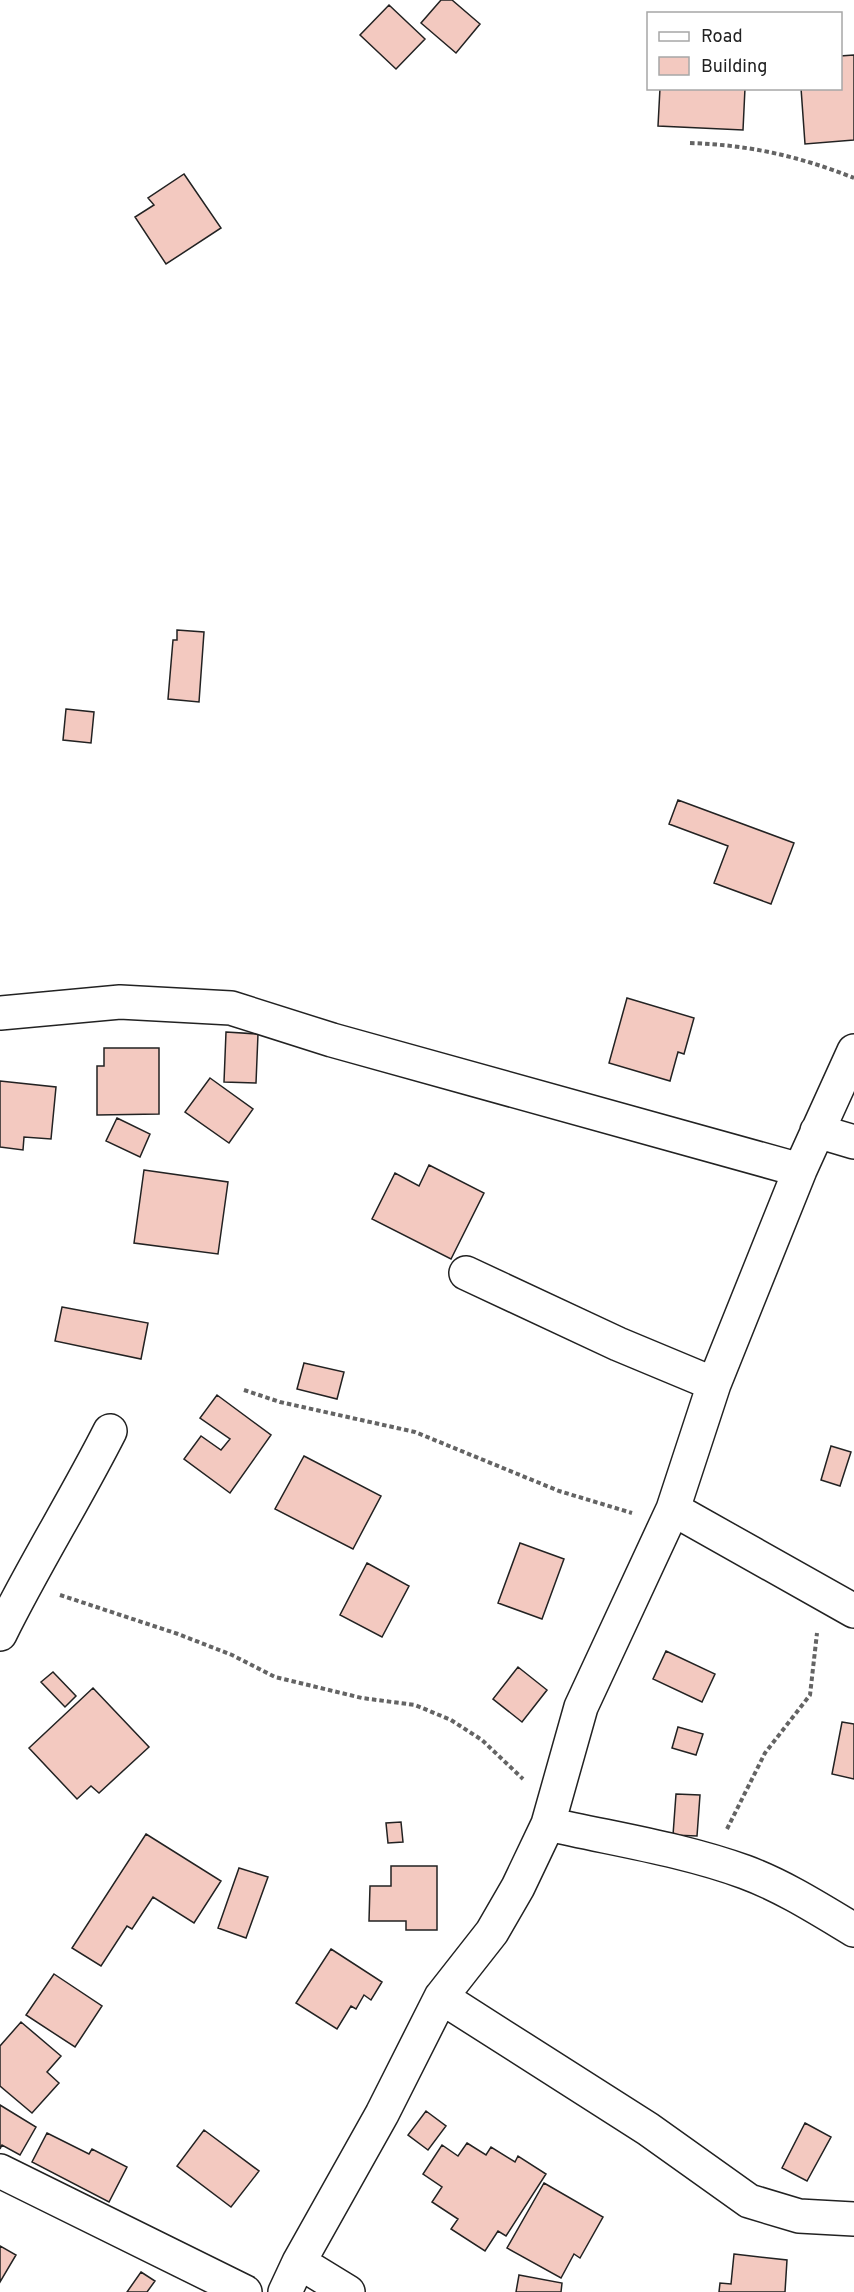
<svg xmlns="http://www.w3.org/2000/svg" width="854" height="2292" font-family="Overpass,sans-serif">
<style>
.building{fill:#f3c9c0;stroke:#222;stroke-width:1.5}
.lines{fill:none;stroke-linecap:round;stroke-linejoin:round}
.street-casing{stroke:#222;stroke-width:36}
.path{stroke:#646464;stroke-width:4;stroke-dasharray:4.5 3;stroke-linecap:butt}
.street{stroke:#fff;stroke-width:33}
</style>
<rect width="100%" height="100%" fill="#fff"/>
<path class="building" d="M441 0H452L480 24 456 53 421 23Z
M389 5 425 39 396 69 360 35Z
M854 55V140L805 144 801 88H840V56Z
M660 88H745L743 130 658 126Z
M184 174 221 228 166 264 135 217 154 205 148 198Z
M177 630 204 632 199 702 168 699 173 640H177Z
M66 709 94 712 91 743 63 740Z
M678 800 794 843 771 904 714 883 728 846 669 824Z
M627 998 694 1018 684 1054 678 1052 670 1081 609 1063Z
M226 1032 258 1034 256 1083 224 1082Z
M104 1048H159V1114L97 1115V1066H104Z
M210 1078 253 1109 229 1143 185 1112Z
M0 1081 56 1087 51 1139 24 1137 23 1150 0 1147Z
M117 1118 150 1134 140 1157 106 1141Z
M429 1165 484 1193 451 1259 372 1219 395 1173 419 1186Z
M144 1170 228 1182 218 1254 134 1243Z
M62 1307 148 1323 141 1359 55 1341Z
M304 1363 344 1372 337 1399 297 1389Z
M217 1395 271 1435 230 1493 184 1459 201 1436 221 1450 230 1439 200 1418Z
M831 1446 851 1452 840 1486 821 1480Z
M304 1456 381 1496 353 1549 275 1509Z
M520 1543 564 1559 542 1619 498 1603Z
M367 1563 409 1586 382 1637 340 1615Z
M666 1651 715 1674 702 1702 653 1679Z
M518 1667 547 1690 522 1722 493 1699Z
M53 1672 76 1696 65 1707 41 1682Z
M93 1688 149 1747 99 1793 91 1786 77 1799 29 1748Z
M842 1722 854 1724V1779L832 1774Z
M678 1727 703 1734 696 1755 672 1748Z
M676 1794 700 1795 697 1836 673 1835Z
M401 1822 403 1842 388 1843 386 1823Z
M146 1834 221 1881 194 1923 153 1897 132 1929 127 1926 101 1966 72 1948Z
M391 1866H437V1930H406V1921H369L370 1886H391Z
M239 1868 268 1877 246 1938 218 1928Z
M331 1949 382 1982 371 2000 364 1995 356 2009 351 2006 337 2029 296 2003Z
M54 1974 102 2006 75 2047 26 2015Z
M21 2022 61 2056 47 2072 59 2083 32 2113 0 2086V2046Z
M0 2105 36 2127 20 2155 2 2145 0 2149Z
M426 2111 446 2126 428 2150 408 2135Z
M805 2123 831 2137 807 2181 782 2168Z
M204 2130 259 2171 231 2207 177 2166Z
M47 2133 89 2154 92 2149 127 2167 109 2202 32 2162Z
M467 2143 486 2155 491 2147 515 2162 518 2156 546 2174 506 2236 498 2231 485 2251 451 2229 458 2219 432 2202 442 2187 423 2174 442 2145 458 2156Z
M544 2183 603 2217 580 2258 574 2254 561 2278 507 2248Z
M0 2246 16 2255 0 2282Z
M734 2254 787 2260 785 2292H719L720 2283 731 2284Z
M141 2272 155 2281 147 2292H127Z
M519 2275 562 2283 561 2292H516Z"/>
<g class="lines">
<g class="street-casing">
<path id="street" d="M0 1013 120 1002 231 1008 332 1040 800 1170
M817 1131 854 1142
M466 1273 618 1344 714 1384
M673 1509 854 1611
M0 1634C34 1565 75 1500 110 1431
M548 1824C613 1839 682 1849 745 1872 783 1886 819 1909 854 1930
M441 1997 648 2129 749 2201 799 2216 854 2219
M0 2171 245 2292
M299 2262 348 2292
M285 2292 299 2262 382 2114 441 1997 492 1932 518 1887 548 1824 581 1707 673 1509 714 1384 800 1170 854 1051"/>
</g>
<path class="path" d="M690 143C749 145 799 156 854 178
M244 1390 280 1402 415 1432 559 1491 632 1513
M60 1595 178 1634 232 1655 275 1677 362 1698 415 1705 451 1720 482 1740 523 1779
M727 1829 765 1753 810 1695 817 1633"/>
<use href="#street" class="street"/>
</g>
<rect x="647" y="12" width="195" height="78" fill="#ffffff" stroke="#a7a7a7" stroke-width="1.5"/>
<rect x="659" y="32" width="30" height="9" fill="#ffffff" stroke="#a7a7a7" stroke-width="1.5"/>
<text x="701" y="42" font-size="18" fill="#222222">Road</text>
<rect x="659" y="57" width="30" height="18" fill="#f3c9c0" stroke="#a7a7a7" stroke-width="1.5"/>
<text x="701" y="72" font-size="18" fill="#222222">Building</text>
</svg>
